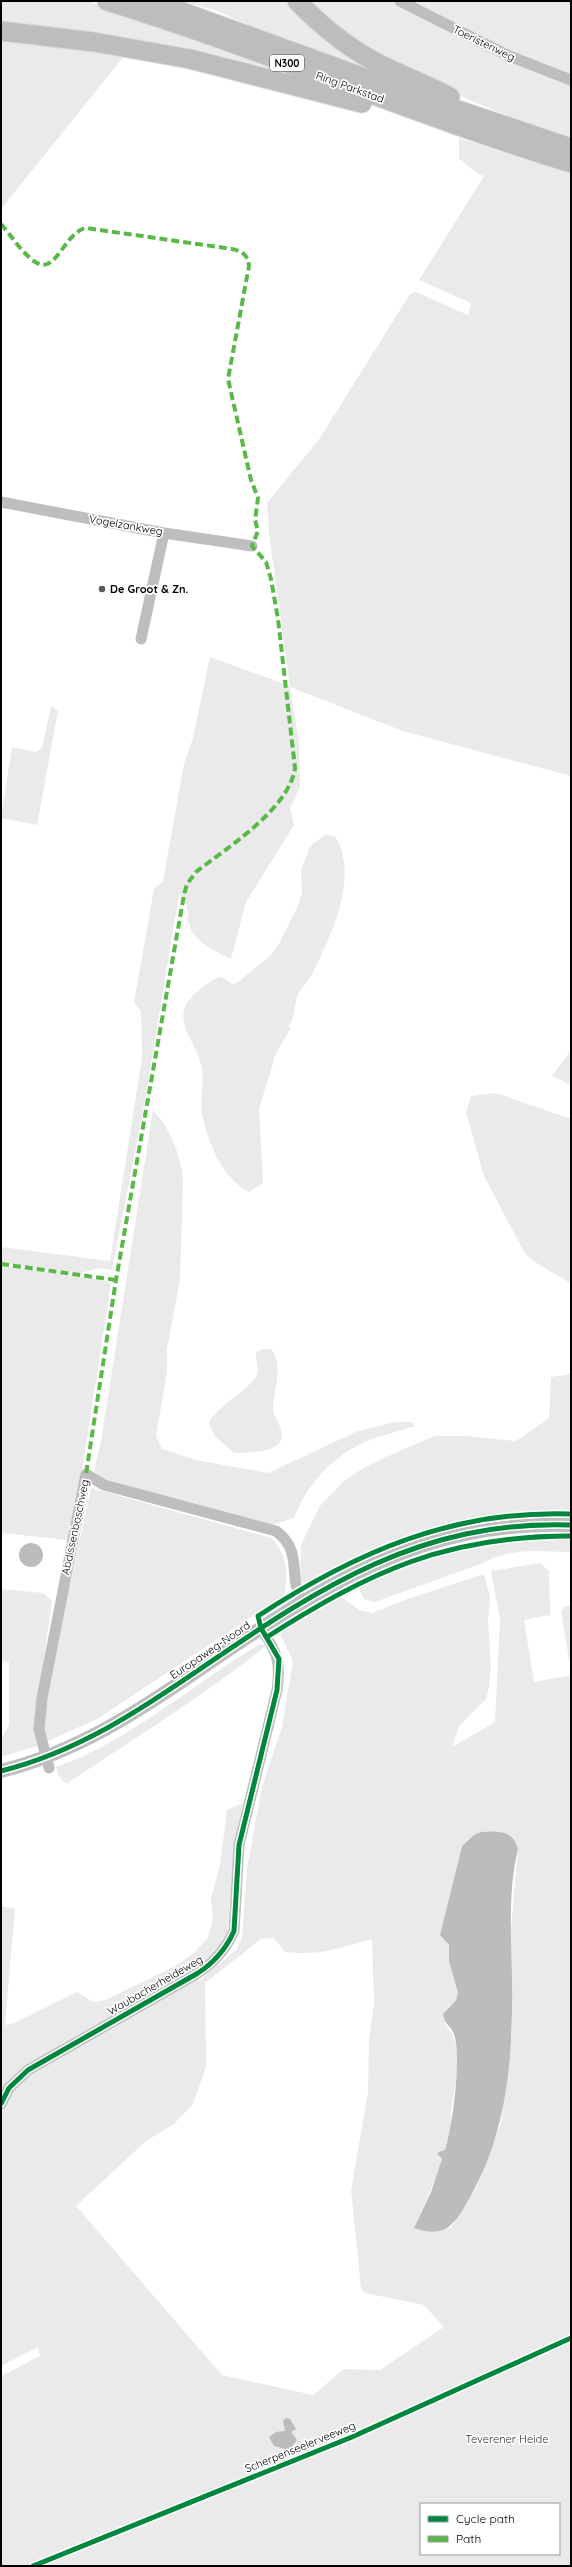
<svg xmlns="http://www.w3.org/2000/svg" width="572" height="2567" font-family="Quicksand,sans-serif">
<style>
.green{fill:#eaeaea;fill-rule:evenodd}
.water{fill:#bcbcbc}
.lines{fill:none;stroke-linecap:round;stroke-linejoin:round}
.trunk-casing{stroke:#dbdbdb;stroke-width:21}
.minor{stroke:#bebebe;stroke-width:11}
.tertiary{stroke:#bebebe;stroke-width:14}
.trunk{stroke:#bdbdbd;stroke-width:19}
.quiet{stroke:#58b947;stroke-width:4;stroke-dasharray:8 4;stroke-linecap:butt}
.cycleway-casing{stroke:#fff;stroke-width:8}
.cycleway{stroke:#00873e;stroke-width:5}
.poi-dot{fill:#595959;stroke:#fff;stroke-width:1.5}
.labels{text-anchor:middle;stroke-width:3.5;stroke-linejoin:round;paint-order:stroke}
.shield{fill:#fff;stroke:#4c4c4c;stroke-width:1}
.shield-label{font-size:10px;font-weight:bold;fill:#000}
.street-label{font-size:11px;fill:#000;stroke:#fff}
.poi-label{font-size:11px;font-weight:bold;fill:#000;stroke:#fff;text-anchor:start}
.park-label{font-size:11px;fill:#303030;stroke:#fff}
</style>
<rect width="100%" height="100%" fill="#fff"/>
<path class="green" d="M1 1H88L209 41 359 97 1 27Z
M181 1H292L434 92 277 38 217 11Z
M301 1H391L432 21 409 1H571V137L517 120 402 71 373 56Z
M1 34 128 51 1 209Z
M459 138 571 174V776L403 731 290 687 299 742 300 787 290 809 294 825 246 902 231 959C218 953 195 942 190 927 185 913 192 906 179 894L145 1100 112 1270 100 1268 80 1273 1 1263V1247L110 1261 142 1058 141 1012 134 1002 154 889 163 881 184 764 193 738 210 657 290 686 269 533 267 503 320 438 410 294 416 292 468 315 471 303 419 280 484 176 478 174 459 159Z
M51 706 58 711 37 825 1 818 12 747 36 752 42 748Z
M325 835C337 834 338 840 341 849 354 887 330 939 312 974 308 981 302 987 298 994 293 1004 297 1019 288 1026L291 1028 276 1053 259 1109 263 1183 249 1192C222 1179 208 1142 202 1114 200 1100 204 1084 202 1069 198 1040 164 1018 199 990 207 984 213 978 222 977L232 984 237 983 272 954 280 942 298 906 302 892 301 869 311 845Z
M571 1050V1085L552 1076Z
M496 1093 571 1119V1284C556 1273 535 1265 524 1252L484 1176 466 1112 471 1096Z
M153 1110C170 1128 181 1155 183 1180L180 1280 167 1349V1372L156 1436 162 1449 196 1460 268 1473 358 1431 395 1422H411L415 1426C400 1431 385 1434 370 1440 337 1452 306 1484 294 1518L272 1525 106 1482 94 1471 101 1441Z
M1 1266 103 1280 111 1284 81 1477 68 1540 1 1533Z
M262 1349H271C284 1365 274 1389 273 1407 273 1420 287 1430 280 1442 275 1452 244 1453 234 1453L215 1436 209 1423C218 1404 252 1389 257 1374 259 1367 255 1359 256 1352Z
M571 1374V1512C477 1509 385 1535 305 1585L300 1580 301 1545 320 1506 344 1481 359 1471 381 1459 435 1436H465L516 1441 549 1418 551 1377Z
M91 1488 271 1538C287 1554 288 1570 285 1592L283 1596 97 1719 48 1741 42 1729 63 1599 70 1586Z
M571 1538V1552C540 1552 511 1547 483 1563L375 1602 364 1599 359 1589V1584C431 1554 491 1536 571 1538Z
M540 1563 549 1571 550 1615 524 1620 534 1682 571 1675V2335L363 2429 68 2550 29 2566H1V2376L40 2356 38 2347 1 2366V1906L15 1909 5 2025 14 2023 77 1992 93 2002 106 2000 175 1966 194 1953 207 1939 213 1920 211 1899 220 1865 227 1810 243 1803 235 1841 227 1936 223 1945 197 1969 198 1982 237 1949 242 1938 247 1868 262 1787 282 1727 293 1661 280 1634 339 1595 359 1610 372 1613 407 1599 484 1574 490 1597 488 1620 491 1666 489 1687 486 1699 459 1726 452 1747 495 1722 500 1619 491 1571ZM481 1832H488L518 1849 510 1941 512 2033 501 2123 477 2186 451 2228H414C427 2198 442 2167 450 2134 452 2127 450 2120 451 2113 454 2086 467 2046 445 2025L448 2007 456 2000 458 1993 449 1961V1945L440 1935 462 1846 474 1835ZM274 1938 285 1952C320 1956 339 1948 372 1939L374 2004 369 2040 368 2092 351 2190 361 2288 365 2293 424 2305 444 2327 380 2370 344 2369 313 2395 222 2375 76 2206 146 2141 174 2124 193 2104 206 2067 205 1983 261 1939Z
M1 1589 43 1593 52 1601 41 1680 40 1745 1 1757V1738L9 1725V1662L1 1661Z
M571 1605V1671L561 1612 564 1607Z
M260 1644 266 1646C202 1697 134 1739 66 1784L58 1775 56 1767C132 1740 192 1684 260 1644Z
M571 2341V2566H37L351 2440ZM421 2504H559V2554H421Z"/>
<path class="water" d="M19 1555a12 12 0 1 1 24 0a12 12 0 1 1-24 0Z
M481 1832C498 1831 513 1830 518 1849 508 1890 511 1934 512 1976 513 2053 509 2130 469 2199 455 2224 446 2239 414 2228L431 2192 442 2159 437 2153 445 2150C452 2130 463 2050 453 2032 449 2024 445 2025 443 2014L456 2000 458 1993 449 1961V1945L440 1935 462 1846 474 1835Z
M286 2418 290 2419 296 2429 291 2432 297 2440 289 2450 274 2446 269 2437 276 2432 285 2431 283 2421Z"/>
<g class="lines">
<g class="trunk-casing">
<path id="trunk" d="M107 1C263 49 414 115 571 163
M152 1 398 90 571 148
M297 1C321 26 347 47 377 63 401 75 426 84 450 97
M1 31 94 42 190 59 362 103"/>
</g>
<path class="minor" d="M400 1 509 56 571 80
M1 502 164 533 252 546
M141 639 164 533
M49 1768 39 1729 42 1698 86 1474 104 1485 276 1531C304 1552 287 1575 302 1601
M1 2104 9 2088 28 2070 198 1973C215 1962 226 1949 234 1931L239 1845 277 1690C281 1661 277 1652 261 1628"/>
<path class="tertiary" d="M1 1771C77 1752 139 1711 203 1667 322 1586 421 1520 571 1525"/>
<use href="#trunk" class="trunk"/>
<path class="quiet" d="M1 224C11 235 23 255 37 263 56 274 65 232 86 228L232 249C242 251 248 255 249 266L228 379 251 480 258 498 255 520 258 531 252 546 266 562 271 579 278 619 295 768C289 809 228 847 196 872L187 884 184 895 116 1280 86 1474
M1 1264 116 1280"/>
<g class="cycleway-casing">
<path id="cycleway" d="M267 1637C371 1571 445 1536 571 1536
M1 1771C77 1752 139 1711 203 1667 322 1586 421 1520 571 1525
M1 2104 9 2088 28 2070 198 1973C215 1962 226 1949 234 1931L239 1845 277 1690 279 1659 261 1628 258 1616C356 1552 452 1510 571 1514
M33 2566 352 2437 571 2338"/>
</g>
<use href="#cycleway" class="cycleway"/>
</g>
<circle class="poi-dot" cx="102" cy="589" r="4"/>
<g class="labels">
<rect class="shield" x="270" y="55" width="34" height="16" rx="3"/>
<g class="shield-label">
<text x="287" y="67">N300</text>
</g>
<g class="street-label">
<text transform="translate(484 43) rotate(26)" y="4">Toeristenweg</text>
<text transform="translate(350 87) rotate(20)" y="4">Ring Parkstad</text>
<text transform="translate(126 525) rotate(10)" y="4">Vogelzankweg</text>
<text transform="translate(75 1527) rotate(-78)" y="4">Abdissenboschweg</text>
<text transform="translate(210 1650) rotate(-34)" y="4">Europaweg-Noord</text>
<text transform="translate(155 1985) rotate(-30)" y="4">Waubacherheideweg</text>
<text transform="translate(300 2447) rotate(-22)" y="4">Scherpenseelerveeweg</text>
</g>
<g class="poi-label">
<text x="110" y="593">De Groot &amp; Zn.</text>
</g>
<g class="park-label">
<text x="507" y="2443">Teverener Heide</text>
</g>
</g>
<rect width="572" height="2567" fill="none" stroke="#000000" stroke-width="4"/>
<rect x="420" y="2503" width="140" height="52" fill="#ffffff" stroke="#999999"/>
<rect x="428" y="2516" width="20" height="6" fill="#00873e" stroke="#999999"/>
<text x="456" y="2523" font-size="12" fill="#000000">Cycle path</text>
<rect x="428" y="2536" width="20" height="6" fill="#58b947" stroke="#999999"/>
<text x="456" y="2543" font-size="12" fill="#000000">Path</text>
</svg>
